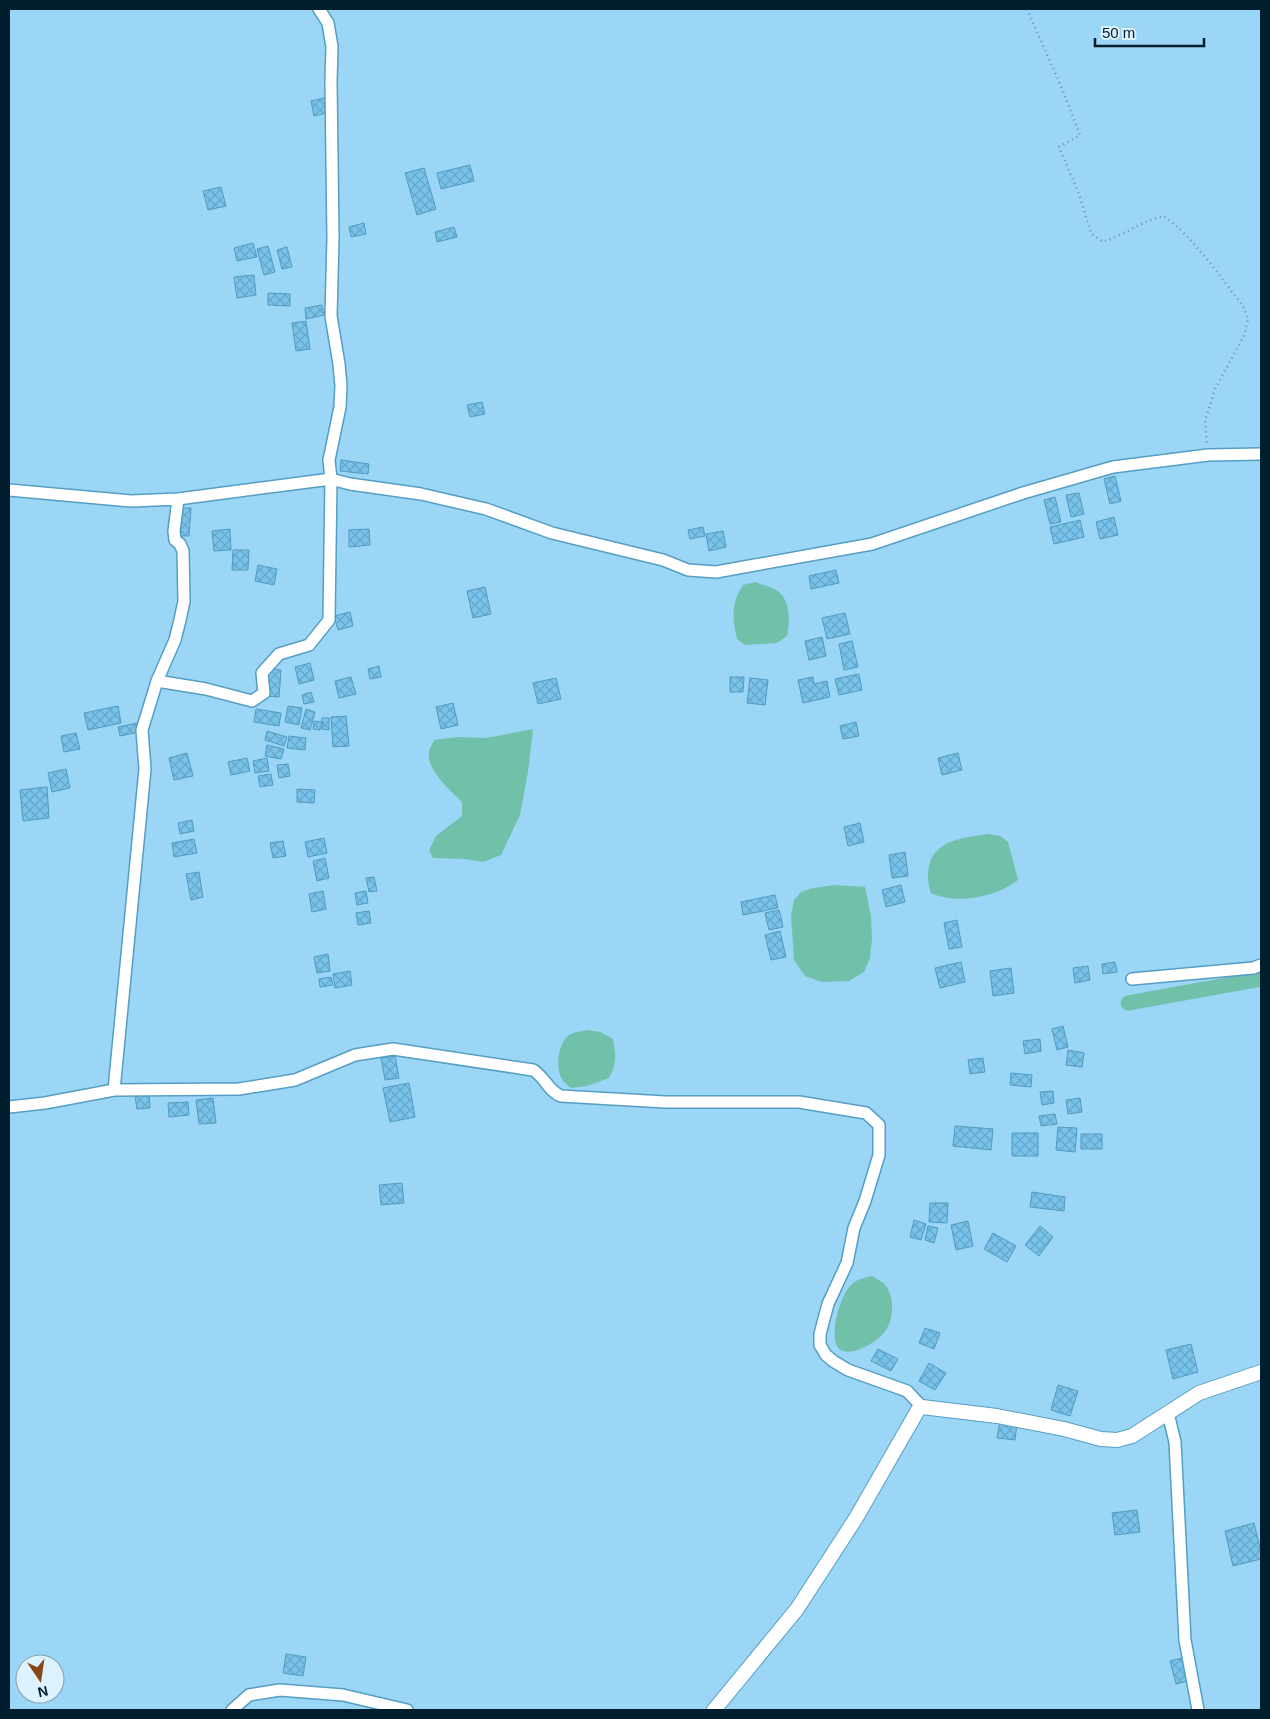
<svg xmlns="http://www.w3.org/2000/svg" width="1270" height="1719" font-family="Arial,sans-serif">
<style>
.water{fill:#71c0a9}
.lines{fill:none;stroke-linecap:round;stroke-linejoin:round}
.canal{stroke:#71c0a9;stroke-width:15}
.building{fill:url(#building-cross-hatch);stroke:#509bc0}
.minor-casing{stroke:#549ec4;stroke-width:14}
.tertiary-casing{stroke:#549ec4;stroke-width:16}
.path{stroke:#6494ae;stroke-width:2.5;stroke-dasharray:1 4;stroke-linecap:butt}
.minor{stroke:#fff;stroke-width:11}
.tertiary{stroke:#fff;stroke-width:14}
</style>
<defs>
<pattern id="building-cross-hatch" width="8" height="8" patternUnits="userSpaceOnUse" patternTransform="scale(1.25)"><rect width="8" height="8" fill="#79c3eb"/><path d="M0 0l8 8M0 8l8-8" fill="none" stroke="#67a7ca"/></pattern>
</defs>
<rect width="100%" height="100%" fill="#9cd6f6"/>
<path class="water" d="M756 582C762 585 770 587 776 590 791 599 790 621 787 636L777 643 745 645 737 639C732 619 731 603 743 585Z
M533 729 528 772 520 815 501 855 483 862 465 859 433 858 429 850 436 836 462 816V802C451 791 426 770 429 752 429 748 433 744 434 740L458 737 486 738Z
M987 834 1000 836 1008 842 1018 880C997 897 956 905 931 893 928 884 927 876 929 866 935 839 965 838 987 834Z
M835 885 865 887 871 916 872 939 870 958 864 972 849 981 822 982 805 976 794 960 791 915 794 900 801 892 813 888Z
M588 1030 600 1032 613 1039C616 1056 617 1063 609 1078L587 1086 571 1088C568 1085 564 1083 562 1079 555 1069 558 1043 569 1035 574 1032 582 1031 588 1030Z
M872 1276C876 1279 882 1281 885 1285 896 1298 894 1323 882 1335 874 1344 843 1362 836 1344 831 1330 840 1296 851 1285 857 1279 864 1278 872 1276Z"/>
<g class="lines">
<path class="canal" d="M1128 1003 1261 979"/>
</g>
<path class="building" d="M324 98 327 113 314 116 311 101Z
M470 165 474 181 441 189 437 173Z
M424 168 436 209 417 215 405 173Z
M221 187 226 206 208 210 203 191Z
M364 223 366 234 351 237 349 227Z
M454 227 457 237 437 242 435 232Z
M253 243 257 257 237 261 234 248Z
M268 246 275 272 264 275 257 249Z
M287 247 292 267 282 269 277 250Z
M254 275 256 295 237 298 234 277Z
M268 293 290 294V306L268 305Z
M322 305 324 315 306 319 305 308Z
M306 321 310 349 296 351 292 323Z
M482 402 485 414 470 417 467 405Z
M341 460 369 464 368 474 340 471Z
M1115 476 1121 501 1110 504 1104 479Z
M1079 493 1084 514 1071 517 1066 495Z
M1055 497 1061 522 1050 524 1044 500Z
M178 508H191L189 536H176Z
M1114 517 1118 535 1100 539 1096 522Z
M1080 520 1084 537 1054 544 1050 527Z
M703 527 705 536 690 539 688 530Z
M230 529 231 550 214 551 212 531Z
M369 529 370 545 349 547V530Z
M723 531 726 547 709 551 706 534Z
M233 550H249L248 570H232Z
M258 565 277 569 274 585 255 581Z
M836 570 839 583 811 589 809 576Z
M485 587 491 614 473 618 467 591Z
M350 612 353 626 338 630 334 616Z
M845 613 850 634 827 639 822 618Z
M822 637 826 656 809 660 805 641Z
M852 641 858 667 844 670 839 644Z
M310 663 314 680 299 684 295 667Z
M379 666 381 677 370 679 368 669Z
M269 669 281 670 279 697 266 696Z
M859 674 862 690 839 695 835 679Z
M351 677 356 694 339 698 335 681Z
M730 677H744L743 692H730Z
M813 677 814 684 827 681 830 697 803 703 798 680Z
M556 678 561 699 538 704 533 683Z
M750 678 768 680 765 705 747 703Z
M311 692 314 702 304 704 302 695Z
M453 703 458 725 441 729 436 707Z
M118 706 121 723 88 730 84 713Z
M288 706 302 708 299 725 285 722Z
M256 709 281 713 279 726 254 722Z
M306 709 315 712 310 730 301 728Z
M346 716 349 746 333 747 331 717Z
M322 718H329V730L322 729Z
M314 721 322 722 320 730 313 729Z
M856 722 859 736 843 739 840 726Z
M137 723 139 732 120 736 118 727Z
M267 731 287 737 284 746 265 740Z
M76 733 80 749 64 752 61 736Z
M289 736 306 738 305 750 287 748Z
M267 745 284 749 281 759 265 756Z
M187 753 193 776 174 780 169 758Z
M958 753 962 770 942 775 938 758Z
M247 758 250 771 231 775 228 762Z
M267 758 269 771 255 773 253 761Z
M288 764 290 776 279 778 277 765Z
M66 769 70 788 52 792 48 773Z
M271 774 273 785 260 787 258 776Z
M47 787 49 818 23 821 20 790Z
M297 789 315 790 314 803 297 802Z
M192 820 194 831 180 834 178 823Z
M860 823 864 842 848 846 844 827Z
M324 838 327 853 308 857 305 842Z
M194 839 197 853 174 857 172 843Z
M283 841 286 856 273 858 270 843Z
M905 852 908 876 892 878 889 855Z
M325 858 329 878 317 881 313 861Z
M199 872 203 897 191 900 186 874Z
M374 877 377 891 369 892 366 878Z
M901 885 905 902 886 907 882 890Z
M323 891 326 909 312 912 309 894Z
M366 891 368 903 357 905 355 893Z
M775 895 778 908 743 915 741 902Z
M779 910 783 927 769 930 765 913Z
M369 911 371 923 358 925 356 913Z
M957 920 962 947 949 949 944 923Z
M780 931 786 957 771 960 765 935Z
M328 954 330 971 317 973 314 957Z
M961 962 965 982 940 988 935 968Z
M1115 962 1117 972 1103 974 1102 964Z
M1088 966 1090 980 1075 983 1073 968Z
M1011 968 1014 993 993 996 990 971Z
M350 971 352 985 335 988 333 974Z
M331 977 333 985 320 987 319 979Z
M1063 1026 1068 1047 1057 1050 1052 1029Z
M1040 1039 1041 1051 1025 1054 1023 1041Z
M1068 1050 1084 1053 1082 1067 1066 1065Z
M395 1056 399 1078 385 1080 381 1058Z
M983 1058 985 1072 970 1074 968 1060Z
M1011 1073 1032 1075 1031 1087 1010 1085Z
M409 1083 415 1117 390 1122 383 1088Z
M1053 1091 1054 1103 1042 1105 1040 1092Z
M149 1094 150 1108 137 1109 135 1096Z
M213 1098 216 1123 199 1124 196 1100Z
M1080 1098 1082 1112 1068 1114 1066 1100Z
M188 1102 189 1115 169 1117 168 1103Z
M1055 1114 1057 1124 1041 1126 1039 1116Z
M955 1126 993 1129 991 1150 953 1146Z
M1058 1127 1077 1128 1075 1152 1056 1150Z
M1012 1133H1038V1156H1012Z
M1081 1134H1102V1149H1081Z
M402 1183 404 1203 381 1205 379 1185Z
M1032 1192 1065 1197 1064 1211 1030 1207Z
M930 1203H948L947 1223 929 1222Z
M914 1220 926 1224 921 1240 910 1237Z
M968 1221 973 1246 956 1250 951 1225Z
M928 1226 938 1228 934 1243 925 1240Z
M1040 1226 1053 1237 1039 1256 1025 1245Z
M993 1233 1016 1246 1007 1262 984 1249Z
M925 1328 940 1333 934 1349 919 1343Z
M1191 1344 1198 1372 1173 1379 1166 1350Z
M878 1349 898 1359 891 1371 871 1361Z
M929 1363 946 1373 935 1390 919 1381Z
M1058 1385 1078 1391 1070 1416 1051 1410Z
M1000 1421 1017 1423 1015 1440 997 1438Z
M1137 1510 1140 1532 1115 1535 1112 1513Z
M1254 1523 1261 1552V1559L1233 1566 1225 1531Z
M286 1654 306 1657 303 1676 283 1673Z
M1186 1657 1192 1680 1176 1684 1170 1661Z"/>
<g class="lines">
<g class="minor-casing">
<path id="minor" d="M9 490 131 501 178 499 331 479 350 484 421 494 486 509 552 533 663 560 688 570 716 572 872 544 1023 493 1113 467 1208 455 1261 454
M157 681 175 640 180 620 184 601 183 551 180 544 175 540 174 531 178 499
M1132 979 1253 968 1261 965
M114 1090 145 769 142 730 157 681 206 689 252 701 264 693 262 673 279 654 309 645 329 620 331 479 329 460 340 407 341 386 339 364 331 316 333 238 331 81 332 47 328 23 319 9
M9 1107 45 1103 114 1090 239 1089 295 1080 355 1055 393 1049 533 1070C544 1076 549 1092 561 1096L665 1102H799L866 1113 879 1125V1155L865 1201 854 1228 847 1263 828 1304 820 1334V1345L826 1355 833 1361 848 1370 907 1391 922 1407
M1168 1413 1175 1442 1185 1640 1198 1710
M232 1710 249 1695 280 1690 343 1695 407 1710"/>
</g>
<g class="tertiary-casing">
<path id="tertiary" d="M714 1710 797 1609 856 1518 918 1410 922 1407 997 1416 1064 1429 1101 1439 1117 1440 1132 1436 1199 1393 1261 1372"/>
</g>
<path class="path" d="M1027 9 1063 91 1080 135 1059 147 1079 194 1091 233 1103 242C1124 235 1142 221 1163 216 1191 234 1222 279 1243 306L1248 319 1244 336 1215 389 1205 421 1207 443"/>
<use href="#minor" class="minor"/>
<use href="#tertiary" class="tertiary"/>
</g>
<rect width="1270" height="1719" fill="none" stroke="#001e2d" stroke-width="20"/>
<g transform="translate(40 1679) rotate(167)"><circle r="24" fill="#dcf2fe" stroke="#849daa"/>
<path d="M0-4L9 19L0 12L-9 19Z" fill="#884614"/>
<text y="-8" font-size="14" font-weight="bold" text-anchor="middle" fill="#001e2d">N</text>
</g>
<path d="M1095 38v8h109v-8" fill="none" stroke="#001e2d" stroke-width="2.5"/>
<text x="1102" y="38" font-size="15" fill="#001e2d" stroke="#dcf2fe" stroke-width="4" paint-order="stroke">50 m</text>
</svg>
